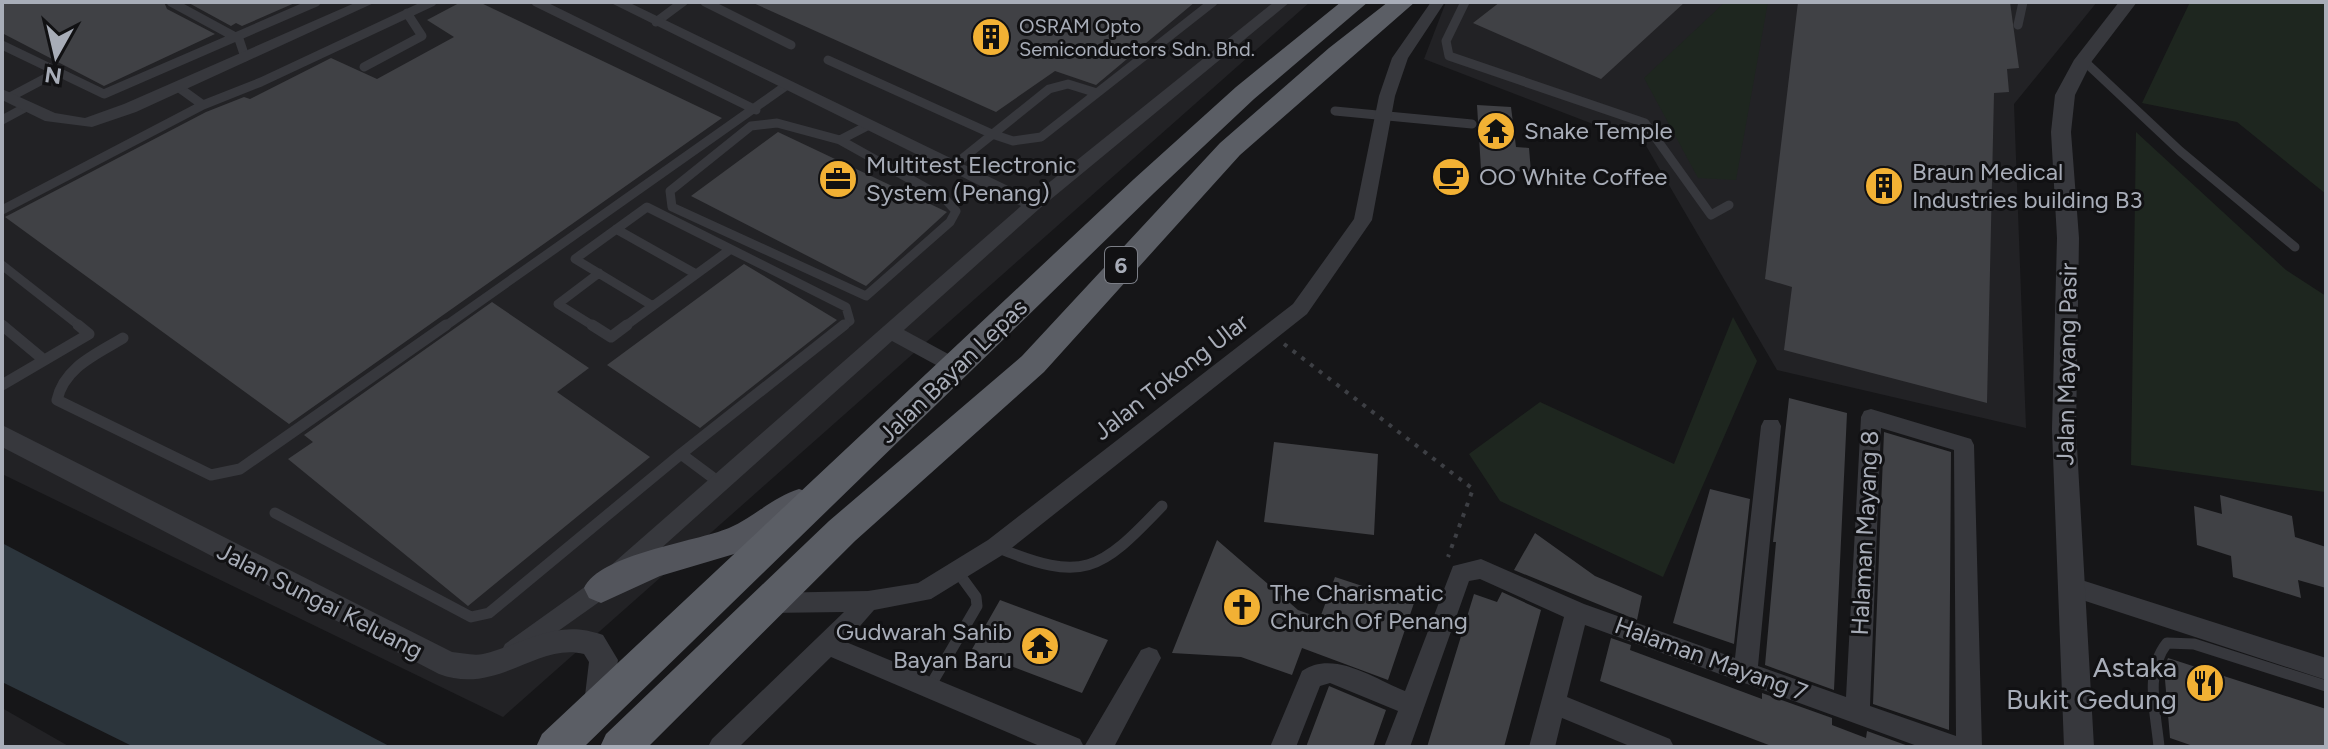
<svg xmlns="http://www.w3.org/2000/svg" width="2328" height="749" font-family="Figtree,sans-serif">
<style>
.built{fill:#222225}
.green{fill:#1e261f}
.water{fill:#2c353c}
.building{fill:#404145}
.lines{fill:none;stroke-linecap:round;stroke-linejoin:round}
.path{stroke:#3d3f44;stroke-width:4;stroke-dasharray:4 7;stroke-linecap:butt}
.service-far1{stroke:#37383d;stroke-width:9}
.service{stroke:#37383d;stroke-width:11}
.minor{fill:#37383d;fill-rule:evenodd}
.tertiary{fill:#37383d;fill-rule:evenodd}
.primary{fill:#53555c;fill-rule:evenodd}
.trunk{fill:#5b5e65;fill-rule:evenodd}
.labels{text-anchor:middle;stroke-width:6;stroke-linejoin:round;paint-order:stroke}
.far-poi-label{font-size:20px;fill:#a8adb8;stroke:#111113;text-anchor:start}
.shield{fill:#111113;stroke:#7b7e86;stroke-width:2}
.shield-label{font-size:22px;font-weight:bold;fill:#a8adb8}
.poi-label{font-size:24px;fill:#a8adb8;stroke:#111113;text-anchor:start}
.street-label{font-size:24px;fill:#a8adb8;stroke:#111113}
.near-poi-label{font-size:28px;fill:#a8adb8;stroke:#111113;text-anchor:end}
</style>
<rect width="100%" height="100%" fill="#161618"/>
<path class="built" d="M2 2H1310L503 717 2 474Z
M1446 2H2097L2014 104 2026 428 1777 370 1645 144 1424 59Z
M2 708 70 747H2Z"/>
<path class="green" d="M1725 2H1768L1736 180 1698 178 1644 78Z
M2190 2H2326V194L2237 122 2142 103Z
M2136 132 2286 270 2326 296 2325 492 2131 465Z
M1733 317 1757 361 1663 577 1500 501 1469 454 1540 402 1674 464Z"/>
<path class="water" d="M2 543 391 747H134L2 682Z"/>
<path class="building" d="M2 2H164L167 9 215 34 104 86 2 33Z
M187 2H297L242 26 236 23 231 26Z
M461 2H479L722 118 289 424 5 217 206 112 244 97 250 99 331 58 377 79 454 37 427 20Z
M751 2H1195L1096 85 1055 71 996 112Z
M1500 2H1685L1601 79 1473 23Z
M1798 2H2010L2019 68 2007 69 2009 92 1994 93 1987 403 1784 350 1792 287 1765 279Z
M1477 105 1511 107 1516 147 1529 148 1531 172 1481 169Z
M778 132 947 212 866 286 691 196Z
M744 264 837 320 700 428 607 365Z
M492 302 589 368 557 392 650 457 468 606 288 459 313 442 304 435Z
M1789 398 1847 413 1834 690 1765 665 1776 542H1773Z
M1884 432 1951 452 1949 730 1873 704Z
M1274 442 1378 454 1374 535 1264 522Z
M1710 489 1750 499 1734 644 1673 623Z
M2220 495 2292 516 2295 537 2326 547V588L2298 580 2301 598 2233 577 2231 556 2197 545 2194 506 2222 514Z
M1535 533 1595 576 1642 596 1637 620 1514 570Z
M1217 540 1298 610 1320 618 1335 577 1414 603 1388 680 1302 648 1292 675 1241 657 1172 653Z
M1502 592 1541 610 1504 747H1427L1474 594 1497 602Z
M1000 600 1108 640 1082 693 971 651Z
M1611 638 1631 645 1630 650 1762 699V693L1832 718V725L1866 738 1867 731 1911 747H1774L1600 681Z
M2168 658 2326 709V747H2196L2170 738 2164 668Z
M1329 686 1386 710 1373 747H1306Z"/>
<g class="lines">
<path class="path" d="M1284 344 1473 489 1448 557"/>
<path class="service-far1" d="M171 2 239 39 245 57
M536 2 756 110
M705 2 791 45
M1465 2 1446 41 1449 56 1645 123 1711 215 1729 205
M656 22 683 2
M2018 25 2023 2
M2 45 104 94 316 2
M828 60 992 134 1013 141 1041 137 1213 2
M2083 60 2180 151 2295 247
M364 67 422 36 407 13
M178 87 203 105 261 82 432 2
M10 97 59 71
M1335 111 1472 124
M2 120 28 106
M777 123 840 140 944 198 956 211 950 222 866 296 672 207 670 191 751 126Z
M840 140 869 125
M953 166 1049 89 1068 84 1097 93
M2 210 203 105
M616 229 696 274
M2 265 81 327
M653 306 575 259 647 207 846 307 850 321 842 327
M2 325 5 327
M444 327 787 85
M595 327 558 304 599 273
M624 327 728 251"/>
<path class="service" d="M2 325 44 360
M592 325 611 337 627 325
M123 338C97 354 64 367 57 400L211 475 240 469 446 325
M2 385 89 334 78 325
M681 454 844 325
M275 513 471 617 489 613 681 454 720 483
M996 547C1084 583 1099 572 1162 506
M929 688 977 606 976 597 957 571
M2159 747C2156 713 2144 672 2167 643L2194 644 2326 686"/>
<path class="minor" d="M357 2H376L136 112 92 127 45 121 2 100V89L55 113 85 118 124 104Z
M609 2H628L1031 197 1274 2H1290L1039 209 904 330 963 362 966 367 963 372H949L892 341 609 595 513 663 505 660 501 652 505 644 593 581 1021 206Z
M1431 2H1445L1408 58 1395 96 1372 220 1307 314 1004 554 931 599 874 610 846 642 1080 739 1084 747H1042L831 657 739 747H708L712 739 844 612 767 613 759 610 755 603 759 596 767 593 868 591 918 583 988 540 1293 304 1354 219 1379 96 1392 58Z
M1871 409 1971 439 1974 445 1982 747H1920L1585 625 1567 697 1670 739 1674 747H1632L1562 718 1555 747H1529L1564 617 1480 579 1469 581 1410 747H1384L1398 711 1330 683 1320 686 1296 747H1270L1302 671C1333 649 1375 679 1405 691L1453 566 1481 559 1584 604 1735 658 1761 426 1764 420H1778L1781 426 1758 666 1846 697 1861 417 1864 411ZM1881 428 1954 450 1956 736 1870 706Z
M2069 576 2326 658V680L2061 593 2058 586 2061 579Z
M1149 647 1157 650 1161 658 1114 747H1084L1141 650Z"/>
<path class="tertiary" d="M2119 2H2137L2092 61 2075 95 2071 132 2079 238 2076 429 2094 747H2064L2052 429 2057 238 2051 132 2055 95 2074 60Z
M2 425 452 652C462 653 474 656 483 654 527 643 556 618 603 635L618 660 609 714 599 718 589 714 584 704 589 662 584 654C537 642 497 696 439 674L2 447Z"/>
<path class="primary" d="M799 489 811 493 815 502 811 511 751 549 660 576 601 603 589 598 584 588C600 554 695 542 729 528 754 517 773 497 799 489Z"/>
<path class="trunk" d="M1341 2H1368L1254 99 1154 193 584 747H536L542 734 1134 179 1236 87Z
M1388 2H1415L1240 155 1044 372 855 541 648 747H600L606 734 829 521 1022 356 1220 143 1329 48Z"/>
</g>
<defs>
<g id="building-disc" transform="scale(2)"><circle r="9.5" fill="#f2b134" stroke="#111113"/><path d="M-4-6H4V6H1V3H-1V6H-4ZM-2.5-4.3h1.7v1.8h-1.7ZM.8-4.3h1.7v1.8H.8ZM-2.5-1h1.7V.8h-1.7ZM.8-1h1.7V.8H.8Z" fill="#111"/></g>
<g id="temple-disc" transform="scale(2)"><circle r="9.5" fill="#f2b134" stroke="#111113"/><path d="M0-6L5-2H3V0L6.5 2.5H4V6H1.5V3h-3V6H-4V2.5H-6.5L-3 0V-2H-5Z" fill="#111"/></g>
<g id="cafe-disc" transform="scale(2)"><circle r="9.5" fill="#f2b134" stroke="#111113"/><path d="M-5.5-4.5H6V0H3Q3 3.5 0 3.5H-2.5Q-5.5 3.5-5.5 0ZM3-3.2v2h1.7v-2ZM-6 4.5H4V6H-6Z" fill="#111"/></g>
<g id="office-disc" transform="scale(2)"><circle r="9.5" fill="#f2b134" stroke="#111113"/><path d="M-6-3h4V-5.5h4V-3h4V5H-6ZM-1-4.5V-3h2v-1.5ZM-6 0V1H6V0Z" fill="#111"/></g>
<g id="church-disc" transform="scale(2)"><circle r="9.5" fill="#f2b134" stroke="#111113"/><path d="M-1.2-6h2.4v3.5h3.3v2.4h-3.3V6h-2.4V-.1h-3.3v-2.4h3.3Z" fill="#111"/></g>
<g id="restaurant-disc" transform="scale(2)"><circle r="9.5" fill="#f2b134" stroke="#111113"/><path d="M-5-6h1v4h1v-4h1v4h1v-4h1v5L-1.5 .5V6h-2V.5L-5-1ZM5-6V6H3V1.5H1.5Q1.5-4 5-6Z" fill="#111"/></g>
</defs>
<g fill-rule="evenodd">
<use href="#building-disc" x="991" y="37"/>
<use href="#temple-disc" x="1496" y="131"/>
<use href="#cafe-disc" x="1451" y="177"/>
<use href="#office-disc" x="838" y="179"/>
<use href="#building-disc" x="1884" y="186"/>
<use href="#church-disc" x="1242" y="607"/>
<use href="#temple-disc" x="1040" y="646"/>
<use href="#restaurant-disc" x="2205" y="683"/>
</g>
<g class="labels">
<g class="far-poi-label">
<text x="1019" y="33">OSRAM Opto<tspan x="1019" dy="23">Semiconductors Sdn. Bhd.</tspan></text>
</g>
<rect class="shield" x="1105" y="247" width="32" height="36" rx="6"/>
<g class="shield-label">
<text x="1121" y="273">6</text>
</g>
<g class="poi-label">
<text x="1524" y="139">Snake Temple</text>
<text x="866" y="173">Multitest Electronic<tspan x="866" dy="28">System (Penang)</tspan></text>
<text x="1912" y="180">Braun Medical<tspan x="1912" dy="28">Industries building B3</tspan></text>
<text x="1479" y="185">OO White Coffee</text>
<text x="1270" y="601">The Charismatic<tspan x="1270" dy="28">Church Of Penang</tspan></text>
<text x="1012" y="640" text-anchor="end">Gudwarah Sahib<tspan x="1012" dy="28">Bayan Baru</tspan></text>
</g>
<g class="street-label">
<text transform="translate(2067 364) rotate(-89)" y="8">Jalan Mayang Pasir</text>
<text transform="translate(953 371) rotate(-44)" y="8">Jalan Bayan Lepas</text>
<text transform="translate(1171 377) rotate(-38)" y="8">Jalan Tokong Ular</text>
<text transform="translate(1865 533) rotate(-87)" y="8">Halaman Mayang 8</text>
<text transform="translate(320 601) rotate(27)" y="8">Jalan Sungai Keluang</text>
<text transform="translate(1711 659) rotate(20)" y="8">Halaman Mayang 7</text>
</g>
<g class="near-poi-label">
<text x="2177" y="677">Astaka<tspan x="2177" dy="32">Bukit Gedung</tspan></text>
</g>
</g>
<rect width="2328" height="749" fill="none" stroke="#a8adb8" stroke-width="8"/>
<g transform="translate(56 56) rotate(188)" stroke="#111113" stroke-width="6" paint-order="stroke">
<path d="M0-6L14 30L0 20L-14 30Z" fill="#a8adb8"/>
<text y="-12" font-size="22" font-weight="bold" text-anchor="middle" fill="#a8adb8">N</text>
</g>
</svg>
